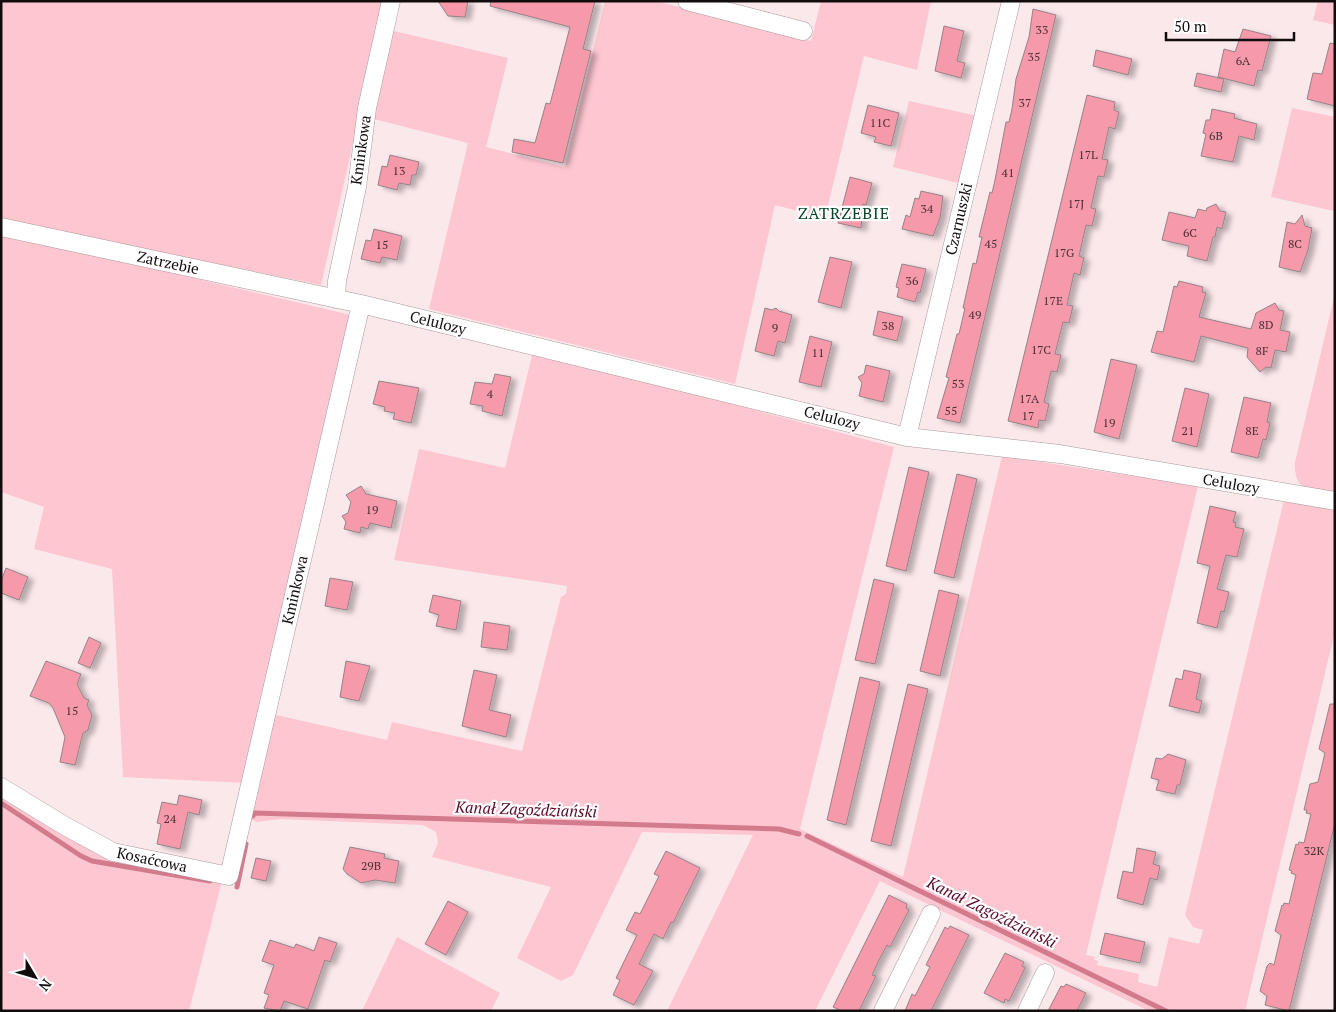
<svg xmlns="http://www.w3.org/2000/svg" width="1336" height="1012" font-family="'PT Serif',serif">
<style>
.green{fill:#fdc6d0}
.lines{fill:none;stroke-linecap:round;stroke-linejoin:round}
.stream{stroke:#d37a8d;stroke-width:5}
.building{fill:#f599ab;stroke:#948386;filter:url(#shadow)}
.minor-casing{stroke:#aa989b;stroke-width:19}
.minor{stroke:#fff;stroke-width:18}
.labels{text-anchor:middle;stroke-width:4.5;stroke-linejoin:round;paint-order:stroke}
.number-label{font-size:12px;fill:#4b2f34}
.street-label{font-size:15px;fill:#120c0d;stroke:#fff}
.neighbourhood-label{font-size:16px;letter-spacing:1px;fill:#014326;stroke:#fff}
.water-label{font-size:16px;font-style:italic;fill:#5c0a27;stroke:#fff}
</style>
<defs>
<filter id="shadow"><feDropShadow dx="5.5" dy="3" stdDeviation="2.5" flood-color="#0004"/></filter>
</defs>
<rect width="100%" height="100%" fill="#fbe8eb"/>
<path class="green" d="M1 1H385L321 285 1 220Z
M605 1H656L811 41 821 1H931L917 70 864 56 825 218 775 205 735 384 429 309 468 143 370 118 390 30 508 58 486 147 565 167Z
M1318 1H1335V25L1313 20Z
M909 101 978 116 962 184 893 167Z
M1292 108 1335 117 1334 211 1271 197Z
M1 233 351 315 245 783 123 777 112 569 34 549 44 507 1 492Z
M1335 293V493C1310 489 1294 493 1295 462Z
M533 351 894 447 800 829 903 877 1002 456 1198 486 1086 955 1095 957 1094 960 1098 961 1097 965 1139 974 1138 982 1157 987 1169 937 1199 944 1203 930 1193 927 1185 915 1284 500 1335 508V631L1245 1011H1149L880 881 815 1011H667L753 835 642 832 573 975 561 981 517 958 551 887 432 857 438 843 436 832 423 825 280 819 257 822 248 818 272 714 387 740 392 722 522 751 561 597 566 594 567 586 394 560 419 449 505 468Z
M1 797 103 853 223 877 189 1011H1Z
M397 937 500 993 491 1011H362Z"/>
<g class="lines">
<path class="stream" d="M1 803 81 856 92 861 210 881
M253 816 254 813 779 829 799 834
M807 836 1166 1011
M237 887 246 844"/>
</g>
<path class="building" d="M438 1H468L465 17 448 16Z
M491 1H595L583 49 591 51 563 163 512 152 514 139 535 143 546 103 550 104 570 27 490 6Z
M1033 9 1056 15 960 423 937 418 945 391 949 378 946 377 957 334H959L965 308H963L973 263 976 264 982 237H979L990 192 992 193 995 180 1006 122H1009L1012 109 1016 79 1029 37Z
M944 26 964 31 957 61 965 63 961 78 935 71Z
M1243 29 1271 36 1262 71 1258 70 1254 86 1218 77 1224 49 1235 52Z
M1330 43 1335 44V106L1307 99 1313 73 1322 74Z
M1096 50 1132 59 1128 75 1093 66Z
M1197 73 1224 79 1221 92 1194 86Z
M1087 95 1115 102 1114 110 1119 112 1115 129 1109 127 1102 159 1108 160 1106 169 1104 177 1098 176 1091 208 1096 209 1092 226 1086 225 1079 256 1084 258 1082 266 1080 275 1074 273 1067 305 1073 306 1069 323 1063 322 1055 354 1061 355 1057 372 1051 371 1044 402 1049 404 1045 421 1039 420 1038 428 1008 421Z
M868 105 899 113 891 146 874 142 876 137 861 133Z
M1212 109 1235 114 1234 118 1257 124 1254 140 1239 136 1233 162 1201 156 1206 134 1203 133 1206 120H1210Z
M390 155 419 162 416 175H412L410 185 399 183 397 190 378 185 382 166 387 167Z
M850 177 872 183 866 205 863 204 861 228 838 223Z
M921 191 943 196 940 218 933 236 902 229 906 215 910 217 915 198 919 199Z
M1216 204 1220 211 1226 212 1222 229 1217 227 1215 237H1213L1207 261 1187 256 1189 246 1162 240 1169 212 1195 218 1198 209 1206 211 1207 208Z
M1302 215 1305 226 1312 228 1308 250 1300 272 1279 267 1287 222 1295 224Z
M374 229 402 236 397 260 382 257 380 263 361 259 366 240 371 241Z
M830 257 852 262 841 308 818 302Z
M902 264 926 269 920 293 918 292 915 302 897 297 899 288 896 287Z
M1179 281 1203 287 1202 292 1206 293 1199 317 1251 329 1256 313 1275 303 1279 310 1284 311 1280 330 1290 332 1286 352 1275 350 1271 368 1266 367 1260 372 1247 357 1248 348 1201 336 1194 362 1151 352 1157 331 1163 332 1174 286 1177 287Z
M765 308 772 310 776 308 779 311 792 315 785 343 778 341 774 356 755 351Z
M878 311 903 317 897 341 873 335Z
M810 336 832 342 821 387 799 382Z
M1111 359 1137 365 1119 439 1094 432Z
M866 365 890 371 883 402 859 396 862 383 858 377 864 374Z
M495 374 511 377 502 416 482 411 483 406 470 404 475 382 492 384Z
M379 381 419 388 411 423 393 419 395 413 384 411 385 407 373 404Z
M1185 388 1209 394 1197 447 1172 441Z
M1244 397 1271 403 1267 422 1270 423 1266 440 1263 439 1258 458 1231 452Z
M909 467 929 472 906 571 886 566Z
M957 474 977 479 954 578 934 573Z
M361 486 366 494 397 501 391 528 370 523 368 529 361 527 360 533 344 529 346 522 342 516 348 513 351 502 346 495Z
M1210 506 1236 512 1233 522 1236 523 1235 527 1244 529 1237 557 1226 555 1217 589 1229 592 1224 612 1221 611 1217 628 1197 623 1210 566 1197 563Z
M6 568 28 577 19 600 1 593V581Z
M330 578 353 582 347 610 325 606Z
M874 579 894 584 875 664 855 660Z
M939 590 959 595 940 676 920 671Z
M433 595 461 601 456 630 436 626 439 615 429 612Z
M484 622 510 626 507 650 481 647Z
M89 637 101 643 90 668 78 663Z
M46 661 81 674 77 684 84 698 89 700 87 705 92 715 88 730 83 733 75 765 60 762 65 737 53 708 49 703 30 696Z
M346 661 370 666 359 701 340 697Z
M474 670 497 675 489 710 511 715 506 737 462 726Z
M1184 670 1201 674 1196 699 1202 701 1199 713 1169 706 1176 678 1182 680Z
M860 677 880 682 846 825 827 820Z
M908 684 928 689 891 846 871 841Z
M1330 704H1335V823L1289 1011 1265 1005 1267 996 1260 991 1267 966 1270 963 1274 965 1281 935 1275 931 1282 905 1283 906 1284 903 1289 904 1296 875 1291 873 1292 871 1289 870 1296 844 1298 845 1299 842 1304 843 1311 814 1306 813 1307 810H1304L1310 784 1318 782 1325 753 1319 749Z
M1168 754 1186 760 1180 785H1177L1175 794 1156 790 1159 780 1151 778 1156 758 1162 759Z
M179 795 202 800 199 815 188 812 180 849 157 844 161 824 157 823 162 802 177 805Z
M350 847 385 854 384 858 399 861 395 883 375 880 361 883 347 874 343 869Z
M1137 848 1156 852 1153 864 1160 866 1157 880 1150 878 1143 905 1117 898 1123 871 1133 873Z
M666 851 700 868 673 923 671 922 663 939 654 934 639 964 653 971 634 1005 613 995 620 980 616 978 637 935 626 930 635 912 640 914 659 876 654 874Z
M256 858 271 861 266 881 251 878Z
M889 895 907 904 906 908 909 910 890 947 887 945 879 960 872 975 876 976 859 1011H842L833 1007Z
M448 901 468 912 446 955 425 944Z
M950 926 969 935 931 1011H905L912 994 915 996 917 992 930 967 926 965 945 927 948 929Z
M1105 933 1145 942 1140 963 1100 954Z
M319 937 337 943 330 962 325 960 308 1009 284 1001 280 1011 264 1008 269 995 264 993 274 965 262 961 270 940 294 948 296 944 314 951Z
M1005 953 1024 962 1022 966 1025 968 1009 1001 1005 999 1004 1003 984 993Z
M1066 984 1086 993 1077 1011H1048L1061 986 1064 987Z"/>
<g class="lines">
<g class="minor-casing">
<path id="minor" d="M687 1 803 31
M1 227 361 304 907 437 1060 454 1335 501
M336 299 337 281 357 187 367 108 391 1
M907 437 1011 1
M1 787 65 826 113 852 229 876 361 304
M883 1011 931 914
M1027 1011 1045 973"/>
</g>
<use href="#minor" class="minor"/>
</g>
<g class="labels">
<g class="number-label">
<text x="1042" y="34">33</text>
<text x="1034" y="61">35</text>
<text x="1243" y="65">6A</text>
<text x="1025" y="107">37</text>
<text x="880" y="127">11C</text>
<text x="1216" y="140">6B</text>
<text x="1088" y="159">17L</text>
<text x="399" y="175">13</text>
<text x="1008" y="177">41</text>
<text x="1076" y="208">17J</text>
<text x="927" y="213">34</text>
<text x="1190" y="237">6C</text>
<text x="991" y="248">45</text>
<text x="1295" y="248">8C</text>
<text x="382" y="249">15</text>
<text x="1064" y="257">17G</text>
<text x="912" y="285">36</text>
<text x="1053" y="305">17E</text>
<text x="975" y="319">49</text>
<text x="1266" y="329">8D</text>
<text x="888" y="330">38</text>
<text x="775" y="332">9</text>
<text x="1041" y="354">17C</text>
<text x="1262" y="355">8F</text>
<text x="818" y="357">11</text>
<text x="958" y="388">53</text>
<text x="490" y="398">4</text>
<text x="1029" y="403">17A</text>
<text x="951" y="415">55</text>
<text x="1028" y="420">17</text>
<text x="1109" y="427">19</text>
<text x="1188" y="435">21</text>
<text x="1252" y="435">8E</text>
<text x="372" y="514">19</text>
<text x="72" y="715">15</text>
<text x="170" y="823">24</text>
<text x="1314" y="855">32K</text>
<text x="371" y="870">29B</text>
</g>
<g class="street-label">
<text transform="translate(361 150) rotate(-82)" y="5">Kminkowa</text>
<text transform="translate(959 219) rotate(-77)" y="5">Czarnuszki</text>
<text transform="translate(168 263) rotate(12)" y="5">Zatrzebie</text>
<text transform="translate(438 323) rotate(14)" y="5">Celulozy</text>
<text transform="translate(832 418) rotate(14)" y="5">Celulozy</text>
<text transform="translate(1231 484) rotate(10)" y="5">Celulozy</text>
<text transform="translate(295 590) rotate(-77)" y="5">Kminkowa</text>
<text transform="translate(152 860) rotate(12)" y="5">Kosaćcowa</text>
</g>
<g class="neighbourhood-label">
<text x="844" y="219">ZATRZEBIE</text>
</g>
<g class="water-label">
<text transform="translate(526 809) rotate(2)" y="6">Kanał Zagoździański</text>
<text transform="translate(992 912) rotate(26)" y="6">Kanał Zagoździański</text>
</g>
</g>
<rect width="1336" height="1012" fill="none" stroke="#120c0d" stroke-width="5"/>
<g transform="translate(35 977) rotate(128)" stroke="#ffffff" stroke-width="4" paint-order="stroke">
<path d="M0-4L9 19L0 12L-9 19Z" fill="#120c0d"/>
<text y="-8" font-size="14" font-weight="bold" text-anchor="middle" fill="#120c0d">N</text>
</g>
<path d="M1166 32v8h128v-8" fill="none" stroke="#120c0d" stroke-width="2.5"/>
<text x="1174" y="32" font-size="15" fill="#120c0d" stroke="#ffffff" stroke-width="4" paint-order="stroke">50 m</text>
</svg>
